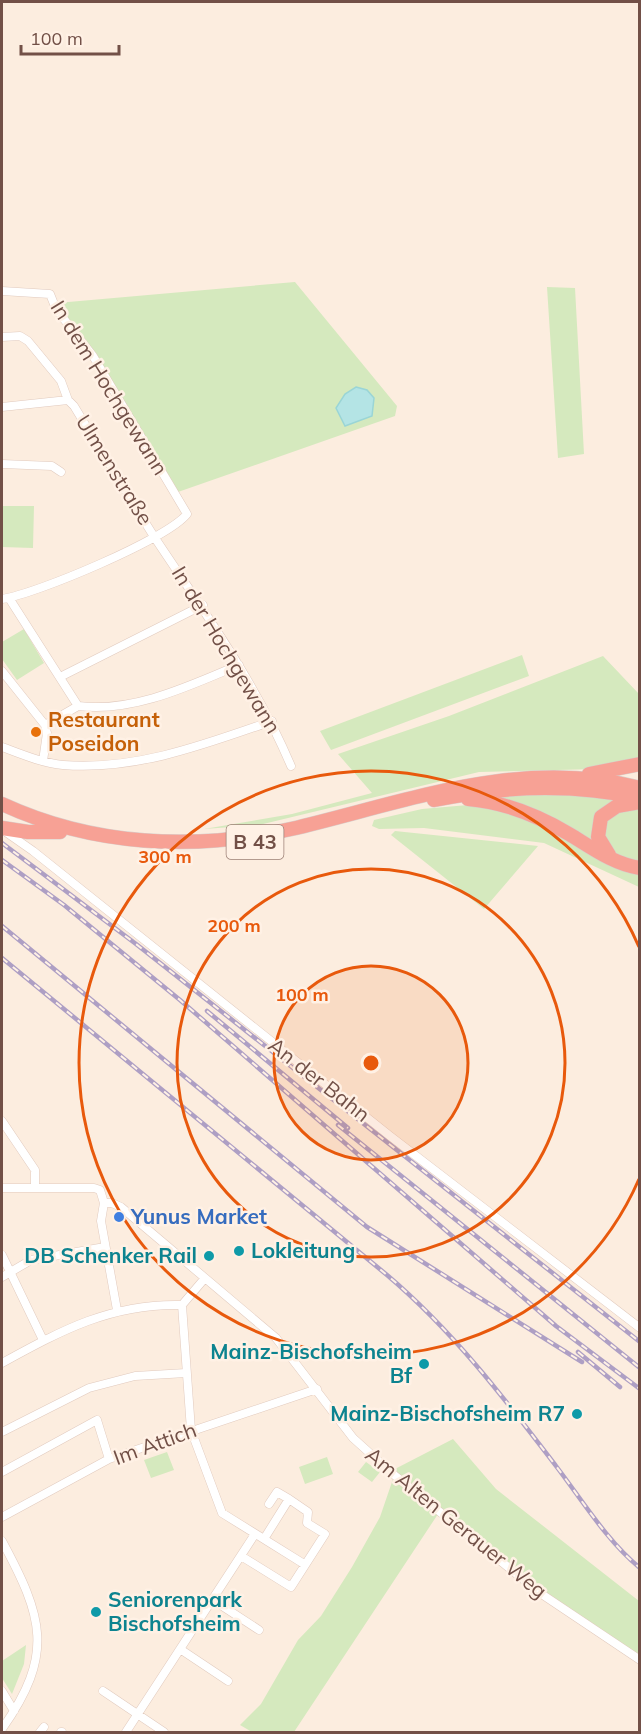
<svg xmlns="http://www.w3.org/2000/svg" width="641" height="1734" font-family="Mulish,sans-serif">
<style>
.green{fill:#d5e9be}
.water{fill:#b4e4e5;stroke:#9ad5d6;stroke-width:1.5}
.lines{fill:none;stroke-linecap:round;stroke-linejoin:round}
.street-casing{stroke:#e1cabe;stroke-width:9}
.highway-casing{stroke:#d8cecb;stroke-width:15}
.street{stroke:#fff;stroke-width:8}
.highway{stroke:#f7a195;stroke-width:14}
.rail-casing{stroke:#ae9fc4;stroke-width:4.5}
.rail{stroke:#fff1e5;stroke-width:2;stroke-dasharray:7;stroke-linecap:butt}
.ring{fill:none;stroke:#e8590c;stroke-width:3}
.food-dot{fill:#e8710a;stroke:#fff1e5;stroke-width:2}
.shop-dot{fill:#3f7fe0;stroke:#fff1e5;stroke-width:2}
.culture-dot{fill:#0f9aa8;stroke:#fff1e5;stroke-width:2}
.labels{text-anchor:middle;stroke-width:5;stroke-linejoin:round;paint-order:stroke}
.shield{fill:#fff1e5;stroke:#9c8076;stroke-width:1.5}
.shield-label{font-size:20px;font-weight:bold;fill:#725047}
.street-label{font-size:21px;fill:#725047;stroke:#fff1e5}
.food-label{font-size:21px;font-weight:bold;fill:#c56008;stroke:#fff1e5;text-anchor:start}
.shop-label{font-size:21px;font-weight:bold;fill:#366cbe;stroke:#fff1e5;text-anchor:start}
.culture-label{font-size:21px;font-weight:bold;fill:#0d838f;stroke:#fff1e5;text-anchor:end}
.centre{fill:#e8590c;stroke:#fff1e5;stroke-width:3}
.ring-label{font-size:18px;text-anchor:middle;font-weight:bold;fill:#e8590c;stroke:#fff1e5;stroke-width:5;stroke-linejoin:round;paint-order:stroke}
</style>
<rect width="100%" height="100%" fill="#fceddf"/>
<path class="green" d="M295 282 397 406 395 416 178 492 57 303Z
M547 287 575 288 584 454 558 458Z
M2 506H34L33 548 2 547Z
M24 629 44 663 17 680 2 659V642Z
M522 655 529 676 331 750 320 731Z
M603 656 639 694V762L596 769 479 772 259 825 204 829 292 814 372 793 338 754 449 716Z
M559 792 631 800 607 808 596 842 489 795Z
M468 805 508 811 535 820 639 873V887L544 843 424 828 379 829 372 826 374 820 422 809Z
M639 807V865L620 860 605 846 604 821 609 815Z
M395 831 538 846 484 909 391 835Z
M453 1439 496 1489 639 1601V1655L544 1593 393 1470Z
M167 1452 174 1470 151 1478 144 1460Z
M327 1457 333 1474 305 1484 299 1467Z
M366 1462 380 1472 372 1482 358 1472Z
M393 1479 438 1514 294 1732H252L240 1725 261 1704 298 1640 321 1616 352 1567 380 1517Z
M26 1645 24 1664 12 1694 2 1678V1661Z"/>
<path class="water" d="M356 387 367 390 374 398 372 416 345 426 336 408 345 394Z"/>
<g class="lines">
<g class="street-casing">
<path id="street" d="M2 291 50 294 56 309 93 356 187 514C167 539 36 594 2 599
M2 337 20 336 28 341 61 381 68 400 74 406C100 449 126 492 153 535 204 612 255 681 291 766
M2 407 68 400
M2 464 52 466 61 472
M9 598 78 706
M2 671 45 725 47 733 43 761
M60 677 203 605
M78 706C133 713 189 686 239 665
M45 725 78 706
M2 747C21 754 42 763 63 765 135 771 206 744 272 721
M3 830 33 851 390 1136 640 1328
M2 1121 35 1170V1188
M2 1188H94L100 1190 104 1203
M104 1203H112L121 1207 276 1338 353 1438 393 1474 540 1593 640 1660
M104 1203 101 1221 117 1310
M2 1255 43 1340
M2 1277 31 1260 105 1247
M205 1278 182 1305 191 1430 222 1513 304 1564
M2 1363C62 1330 112 1303 182 1305
M2 1432 89 1388 135 1376 186 1373
M2 1472 97 1420 109 1459
M269 1504 277 1492 289 1499
M2 1517 109 1459 317 1389
M2 1541C43 1617 55 1654 2 1729
M241 1556 291 1587 325 1534 307 1523 308 1512 289 1499 264 1539
M213 1600 259 1630
M180 1649 228 1681
M2 1691 14 1711
M103 1691 164 1732
M40 1732 44 1727
M61 1732H62
M126 1732 255 1534"/>
</g>
<g class="highway-casing">
<path id="highway" d="M589 774 640 764
M468 799C505 802 537 815 569 834 591 847 613 864 640 868
M434 800C502 786 571 783 640 798
M2 804C93 846 194 851 291 829 406 802 519 757 640 788
M2 828 28 832H60
M609 855 598 837 601 817 617 806 640 802"/>
</g>
<use href="#street" class="street"/>
<use href="#highway" class="highway"/>
<g class="rail-casing">
<path id="rail" d="M2 843 136 944 640 1342
M2 860 64 905 180 1000 556 1326 640 1389
M2 926 367 1227 582 1362
M2 958 387 1275C453 1331 504 1398 556 1466 582 1500 607 1541 640 1568
M207 1011 348 1128
M338 1125 640 1368
M578 1352 620 1387"/>
</g>
<use href="#rail" class="rail"/>
</g>
<circle cx="371" cy="1063" r="97" fill="#e8590c" fill-opacity=".12"/>
<g class="ring">
<circle cx="371" cy="1063" r="97"/>
<circle cx="371" cy="1063" r="194"/>
<path d="M639 1179A292 292 0 1 1 639 947"/>
</g>
<circle class="food-dot" cx="36" cy="732" r="6"/>
<circle class="shop-dot" cx="119" cy="1217" r="6"/>
<g class="culture-dot">
<circle cx="239" cy="1251" r="6"/>
<circle cx="209" cy="1256" r="6"/>
<circle cx="424" cy="1364" r="6"/>
<circle cx="577" cy="1414" r="6"/>
<circle cx="96" cy="1612" r="6"/>
</g>
<g class="labels">
<rect class="shield" x="226.5" y="825" width="57" height="34" rx="4.5"/>
<g class="shield-label">
<text x="255" y="849">B 43</text>
</g>
<g class="street-label">
<text transform="translate(109 388) rotate(58)" y="7">In dem Hochgewann</text>
<text transform="translate(114 470) rotate(58)" y="7">Ulmenstraße</text>
<text transform="translate(226 650) rotate(59)" y="7">In der Hochgewann</text>
<text transform="translate(319 1080) rotate(38)" y="7">An der Bahn</text>
<text transform="translate(155 1444) rotate(-20)" y="7">Im Attich</text>
<text transform="translate(456 1523) rotate(39)" y="7">Am Alten Gerauer Weg</text>
</g>
<g class="food-label">
<text x="48" y="727">Restaurant<tspan x="48" dy="24">Poseidon</tspan></text>
</g>
<g class="shop-label">
<text x="131" y="1224">Yunus Market</text>
</g>
<g class="culture-label">
<text x="251" y="1258" text-anchor="start">Lokleitung</text>
<text x="197" y="1263">DB Schenker Rail</text>
<text x="412" y="1359">Mainz-Bischofsheim<tspan x="412" dy="24">Bf</tspan></text>
<text x="565" y="1421">Mainz-Bischofsheim R7</text>
<text x="108" y="1607" text-anchor="start">Seniorenpark<tspan x="108" dy="24">Bischofsheim</tspan></text>
</g>
</g>
<circle cx="371" cy="1063" r="9" class="centre"/>
<g class="ring-label">
<text x="165" y="863">300 m</text>
<text x="234" y="932">200 m</text>
<text x="302" y="1001">100 m</text>
</g>
<rect width="641" height="1734" fill="none" stroke="#725047" stroke-width="6"/>
<path d="M21 45v9h98v-9" fill="none" stroke="#725047" stroke-width="3"/>
<text x="30" y="45" font-size="18" fill="#725047" stroke="#fff1e5" stroke-width="4.5" paint-order="stroke">100 m</text>
</svg>
